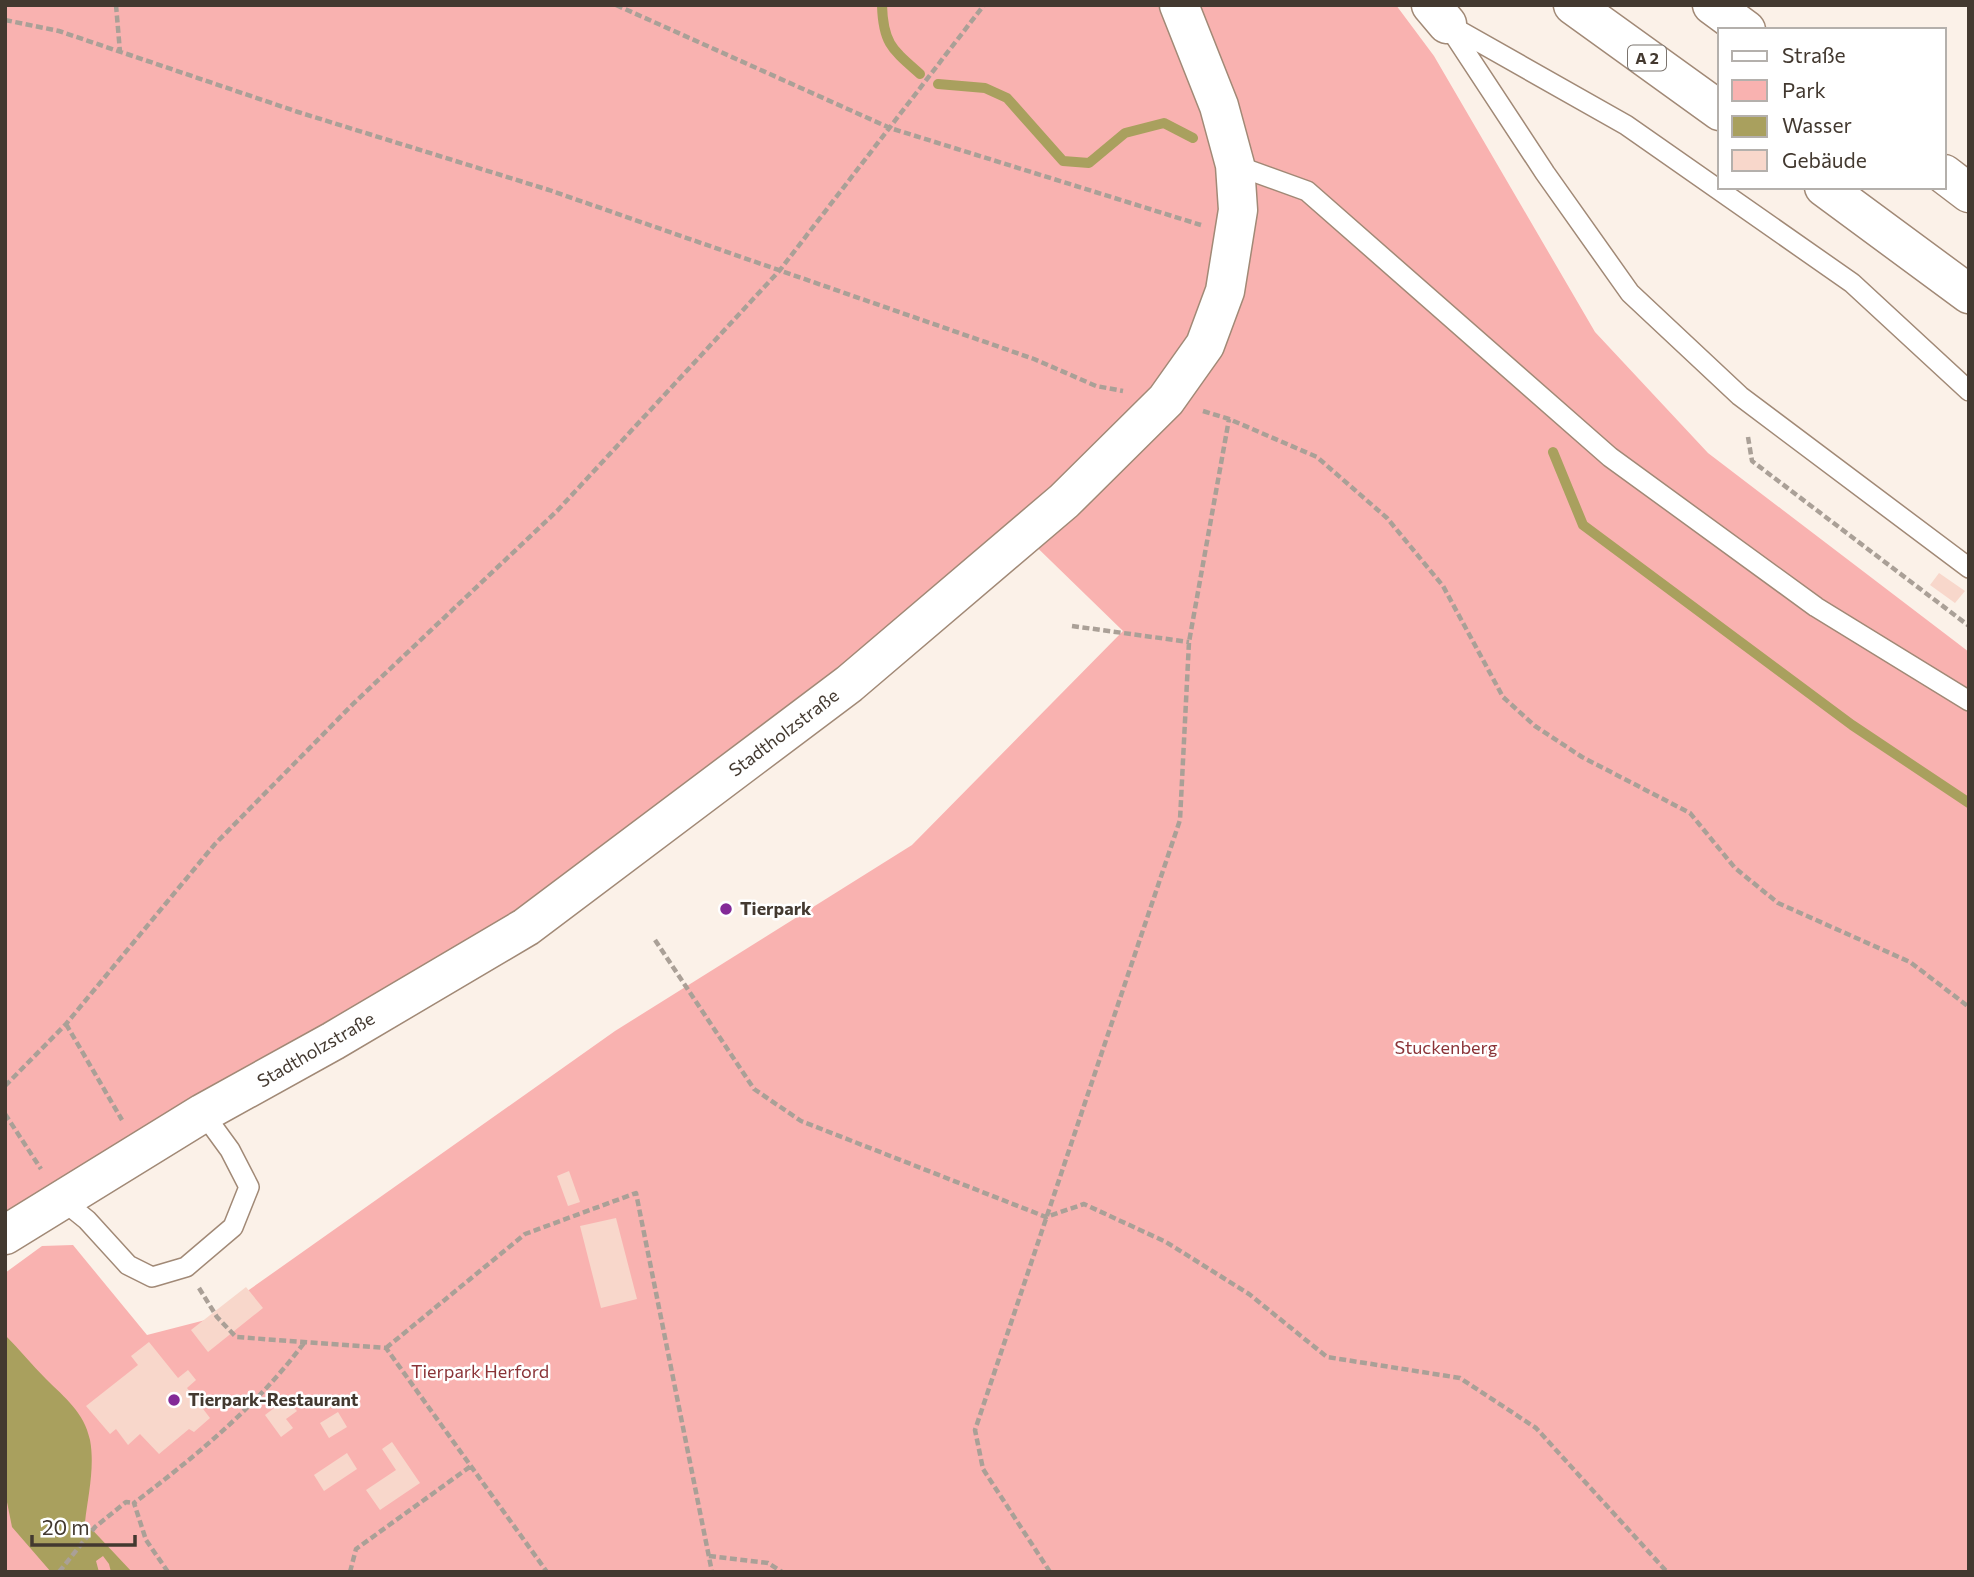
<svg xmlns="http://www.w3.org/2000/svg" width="1974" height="1577" font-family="Commissioner,sans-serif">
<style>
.green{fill:#f9b2b0}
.water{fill:#a9a05e}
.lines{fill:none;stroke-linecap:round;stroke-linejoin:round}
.stream{stroke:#a9a05e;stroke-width:10}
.building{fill:#f8d7cb}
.service-casing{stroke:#a18976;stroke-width:22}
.tertiary-casing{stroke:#a18976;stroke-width:41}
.motorway-casing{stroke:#a18976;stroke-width:41}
.path{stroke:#aaa097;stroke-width:4.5;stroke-dasharray:7 3.5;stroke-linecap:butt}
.service{stroke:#fff;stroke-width:19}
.tertiary{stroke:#fff;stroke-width:38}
.motorway{stroke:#fff;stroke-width:38}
.poi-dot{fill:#832a97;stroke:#fff;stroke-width:2.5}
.labels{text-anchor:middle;stroke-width:5;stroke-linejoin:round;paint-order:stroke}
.shield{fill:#fff;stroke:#7b746e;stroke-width:2}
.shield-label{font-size:16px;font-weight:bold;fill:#433930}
.street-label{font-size:18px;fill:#433930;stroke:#fff}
.poi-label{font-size:18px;font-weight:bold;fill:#433930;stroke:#fff;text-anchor:start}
.park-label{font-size:18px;fill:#8a3337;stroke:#fff}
</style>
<rect width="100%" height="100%" fill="#fbf1e8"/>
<path class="green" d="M5 5H1396L1434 56 1595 332 1708 453 1969 652V1572H5V1273L42 1246 73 1245 147 1335 217 1317 246 1292 615 1031 912 845 1123 631 1012 523 845 675 531 907 5 1221Z"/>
<path class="water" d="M5 1335C19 1349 32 1365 46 1379 65 1398 84 1412 90 1440 95 1467 88 1496 85 1522L132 1572H111L109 1564 103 1556 96 1561 99 1572H51L12 1527 5 1492Z"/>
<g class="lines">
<path class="stream" d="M882 5C883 44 893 50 920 74
M938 84 985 88 1007 98 1063 161 1089 163 1125 133 1164 123 1193 138
M1553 452 1583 525 1852 725 1969 803"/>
</g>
<path class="building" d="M1939 573 1965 591 1955 603 1930 585Z
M569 1171 580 1202 568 1206 557 1176Z
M616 1218 637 1299 601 1308 580 1226Z
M246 1287 263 1308 208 1352 191 1330Z
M149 1342 178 1378 188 1370 196 1380 187 1388 210 1418 194 1432 189 1429 159 1454 140 1434 128 1445 116 1429 110 1434 86 1406 138 1365 131 1356Z
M286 1399 297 1411 286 1419 293 1428 281 1437 265 1415Z
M338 1412 347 1427 329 1438 320 1423Z
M392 1442 420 1483 380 1510 366 1490 396 1470 382 1449Z
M347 1453 357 1469 324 1491 314 1475Z"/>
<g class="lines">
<g class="service-casing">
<path id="service" d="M1447 24 1545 173 1630 293 1740 396 1969 568
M1451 26 1626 125 1852 283 1969 391
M1235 165 1307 191 1610 457 1816 607 1969 701
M61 1199 87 1220 128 1265 152 1277 186 1267 233 1227 249 1187 230 1150 203 1113"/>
</g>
<g class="tertiary-casing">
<path id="tertiary" d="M5 1235 203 1113 333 1041 526 927 849 684 1064 501 1166 400 1205 345 1225 291 1238 210 1235 165 1219 106 1179 5"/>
</g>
<g class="motorway-casing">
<path id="motorway" d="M1431 5 1447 24
M1573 5 1720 111
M1712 5 1746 30
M1944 174 1969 193
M1824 187 1969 294"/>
</g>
<path class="path" d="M116 5 120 52
M616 5 890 128 1201 225
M5 20 59 31 298 112 549 190 1034 359 1096 386 1123 391
M1203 411 1229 419 1317 457 1387 518 1443 586 1503 697 1535 726 1582 757 1690 813 1735 868 1778 903 1910 962 1969 1007
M1748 437 1752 461 1969 626
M1072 626 1189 642
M655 940 754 1089 801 1121 1046 1217 1084 1204 1166 1242 1249 1294 1327 1357 1460 1378 1536 1428 1667 1572
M66 1024 122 1120
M5 1086 66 1024 215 844 354 703 557 511 780 270 984 5
M5 1114 41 1169
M199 1288 217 1317 236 1337 386 1348 547 1572
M386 1348 525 1234 636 1193 712 1572
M709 1556 768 1563 782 1572
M59 1572 95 1527 126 1502 134 1503
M168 1572 146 1540 134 1503C196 1456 258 1405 304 1343
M350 1572 356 1549 471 1466
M1050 1572 983 1469 975 1430 1180 820 1189 642 1229 419"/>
<use href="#service" class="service"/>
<use href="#tertiary" class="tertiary"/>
<use href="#motorway" class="motorway"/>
</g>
<g class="poi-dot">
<circle cx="726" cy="909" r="7"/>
<circle cx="174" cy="1400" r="7"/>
</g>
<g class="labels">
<rect class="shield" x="1628" y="45.5" width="38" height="25" rx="5"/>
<g class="shield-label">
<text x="1647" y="64">A 2</text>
</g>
<g class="street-label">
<text transform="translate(784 733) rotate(-37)" y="6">Stadtholzstraße</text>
<text transform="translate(316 1050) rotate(-30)" y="6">Stadtholzstraße</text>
</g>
<g class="poi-label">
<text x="740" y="915">Tierpark</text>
<text x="188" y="1406">Tierpark-Restaurant</text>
</g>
<g class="park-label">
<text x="1446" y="1054">Stuckenberg</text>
<text x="480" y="1378">Tierpark Herford</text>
</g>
</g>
<rect width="1974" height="1577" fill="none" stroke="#433930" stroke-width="14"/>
<rect x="1718" y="28" width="228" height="161" fill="#ffffff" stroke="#b4b0ac" stroke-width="2"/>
<rect x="1732" y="51" width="35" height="10" fill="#ffffff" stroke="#b4b0ac" stroke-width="2"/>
<text x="1782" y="63" font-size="21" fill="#433930">Straße</text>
<rect x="1732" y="80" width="35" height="21" fill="#f9b2b0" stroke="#b4b0ac" stroke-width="2"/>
<text x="1782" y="98" font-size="21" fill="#433930">Park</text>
<rect x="1732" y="116" width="35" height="21" fill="#a9a05e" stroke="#b4b0ac" stroke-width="2"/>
<text x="1782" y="133" font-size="21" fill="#433930">Wasser</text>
<rect x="1732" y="150" width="35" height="21" fill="#f8d7cb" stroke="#b4b0ac" stroke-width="2"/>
<text x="1782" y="168" font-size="21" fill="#433930">Gebäude</text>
<path d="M32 1535v10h103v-10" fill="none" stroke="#433930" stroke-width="3.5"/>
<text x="42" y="1535" font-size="21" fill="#433930" stroke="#ffffff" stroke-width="5" paint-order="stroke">20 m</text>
</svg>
